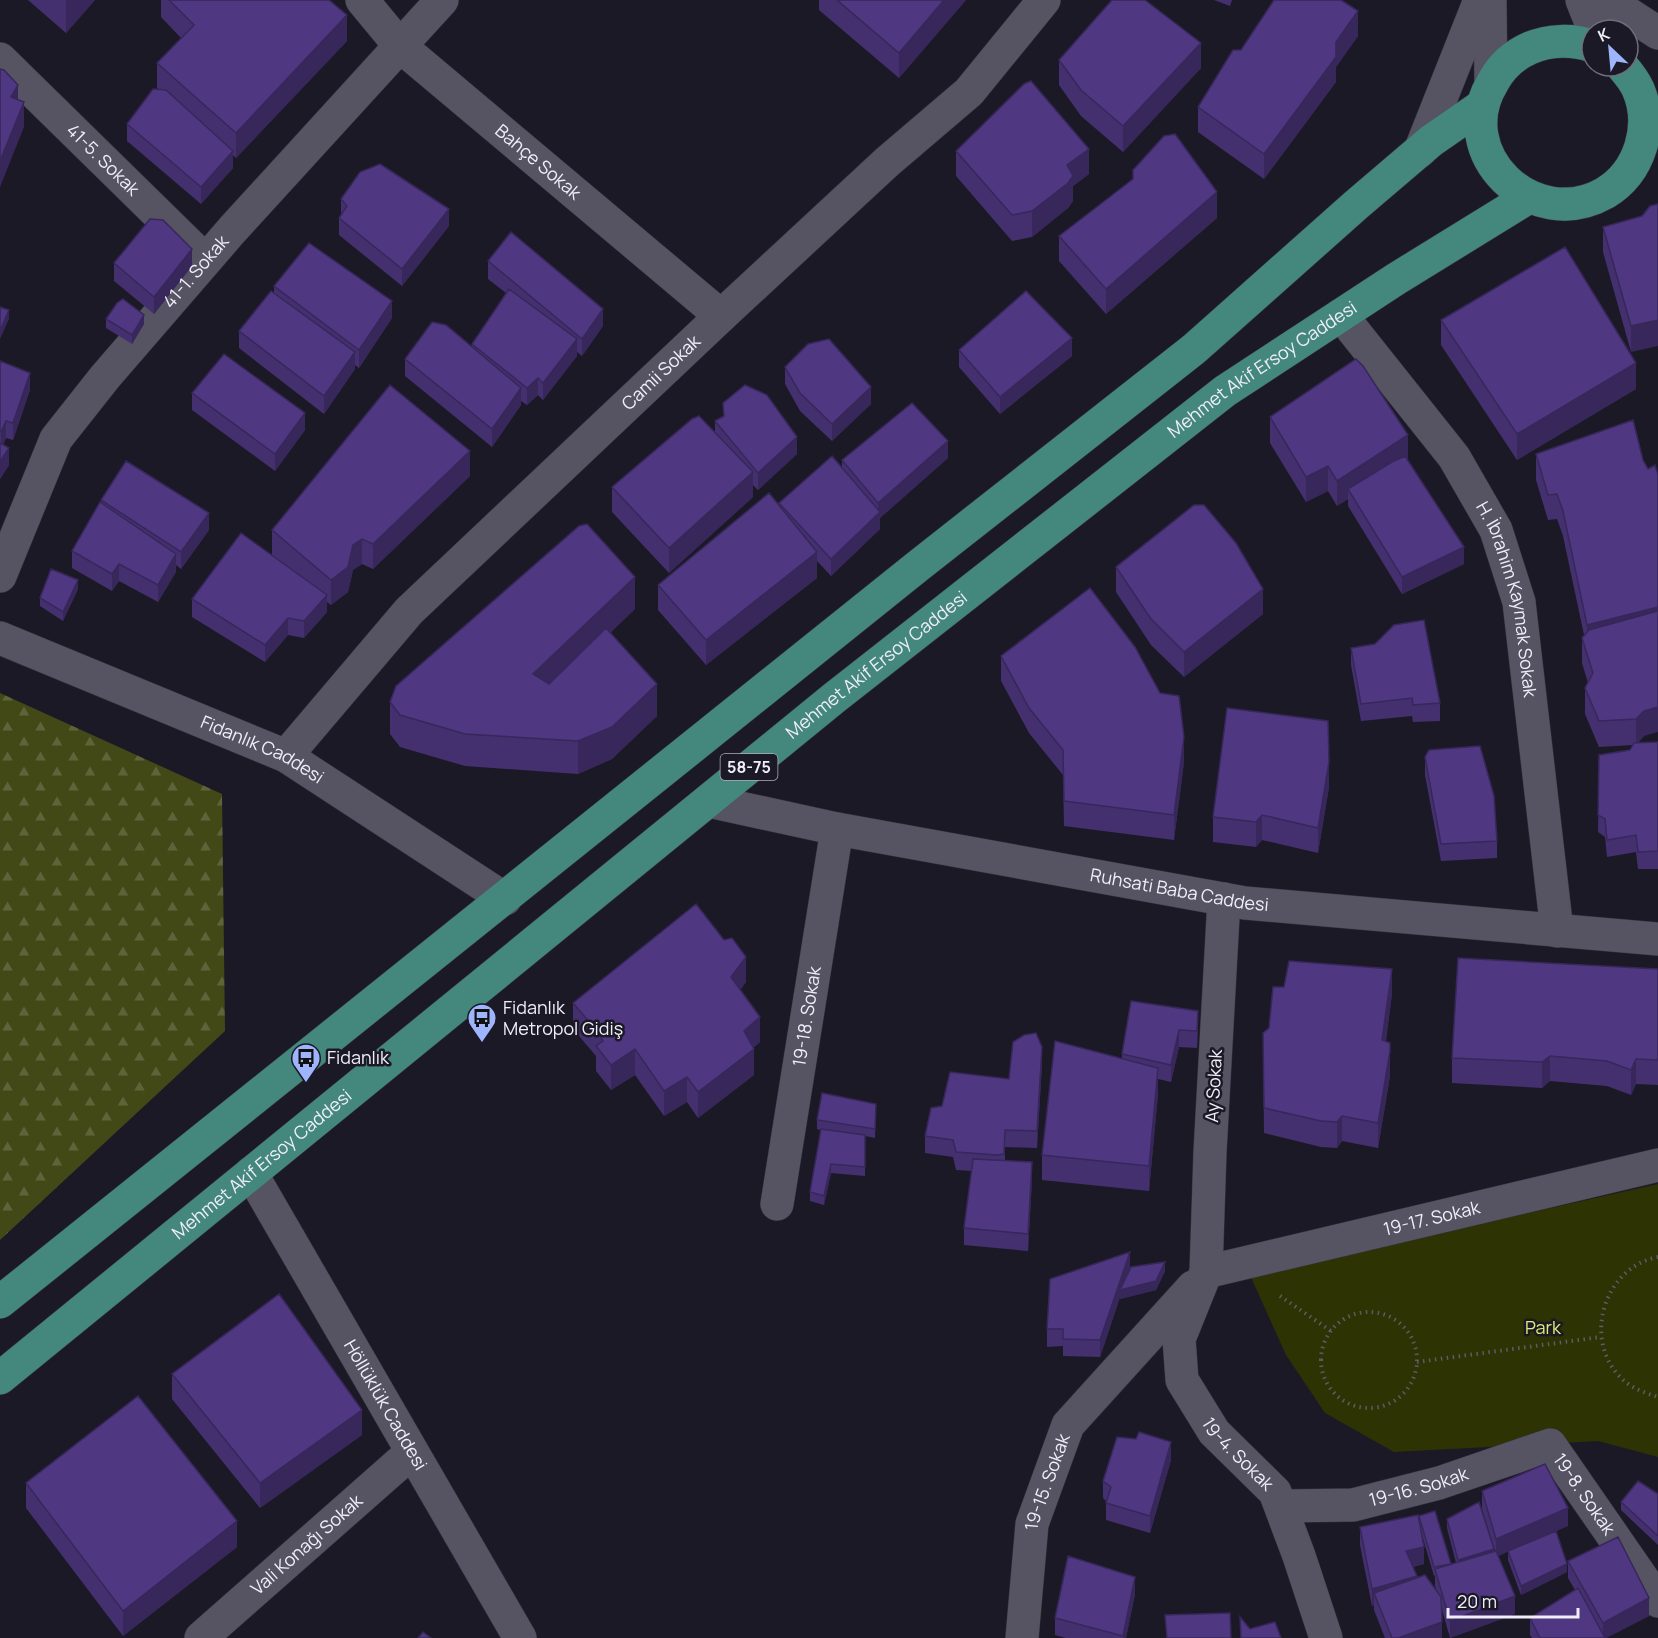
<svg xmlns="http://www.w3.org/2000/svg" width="1658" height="1638" font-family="Manrope,sans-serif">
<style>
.forest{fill:url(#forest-firs)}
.green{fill:#2e3303}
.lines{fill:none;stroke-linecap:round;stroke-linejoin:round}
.minor-casing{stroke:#36333e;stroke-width:34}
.major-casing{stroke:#36333e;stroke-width:34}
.path{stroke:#5e5b67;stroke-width:4;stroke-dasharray:1.5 4.5;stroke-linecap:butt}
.minor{stroke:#565363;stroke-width:33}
.major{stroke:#43877d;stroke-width:33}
.wall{fill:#44306f;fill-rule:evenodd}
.shaded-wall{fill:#37275a}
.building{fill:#4f3881;stroke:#37275a;stroke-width:1.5}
.labels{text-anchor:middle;stroke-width:5;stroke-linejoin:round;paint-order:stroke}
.shield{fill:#1c1926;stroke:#b0aeb9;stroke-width:1.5}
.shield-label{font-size:16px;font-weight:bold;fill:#f0eef8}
.street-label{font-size:18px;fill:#f0eef8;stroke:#1c1926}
.poi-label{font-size:18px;fill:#f0eef8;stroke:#1c1926;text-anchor:start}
.park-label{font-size:18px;fill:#dced72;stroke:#1c1926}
</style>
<defs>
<pattern id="forest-firs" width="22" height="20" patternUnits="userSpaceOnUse" patternTransform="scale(1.5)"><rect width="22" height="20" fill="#424917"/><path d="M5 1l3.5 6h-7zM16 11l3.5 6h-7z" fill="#5e643a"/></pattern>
</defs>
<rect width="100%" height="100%" fill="#1c1926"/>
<path class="forest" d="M0 693 222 794 225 1031 0 1240Z"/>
<path class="green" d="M1658 1184V1457L1598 1441 1394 1452 1325 1413 1286 1355 1250 1275Z"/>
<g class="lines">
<g class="minor-casing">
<g id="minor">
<path id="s1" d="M362 0 400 46 721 316"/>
<path d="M1490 0 1491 85"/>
<path d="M1582 0 1594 30"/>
<path d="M1607 0 1658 33"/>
<path id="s2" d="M0 59 205 260"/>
<path d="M1420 151 1480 0"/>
<path id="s3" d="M1341 315 1454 457 1496 530 1519 602 1557 931"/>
<path id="s4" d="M0 576 56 439 105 377 232 230 442 0"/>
<path id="s5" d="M0 638 286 756 505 899"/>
<path id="s6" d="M286 756 409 611 721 316 887 162 969 92 1044 0"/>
<path id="s7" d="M708 801 837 829 1245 903 1658 939"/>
<path id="s8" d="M1224 899 1210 1152 1206 1272 1179 1339 1182 1380 1214 1432 1275 1492 1299 1556 1326 1638"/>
<path id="s9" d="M251 1173 520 1638"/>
<path id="s10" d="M777 1204 837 829"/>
<path id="s11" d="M1206 1272 1658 1165"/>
<path id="s12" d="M1281 1506 1353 1505 1439 1483 1550 1445 1658 1601"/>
<path id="s13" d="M201 1638 412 1452"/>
<path id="s14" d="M1022 1638 1032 1524 1068 1425 1193 1287"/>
</g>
</g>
<g class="major-casing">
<g id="major">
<path d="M1592 46C1572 39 1549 40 1530 48 1514 55 1501 67 1493 82 1449 153 1533 234 1605 193 1640 172 1654 126 1638 89 1634 80 1628 73 1622 66"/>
<path d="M0 1302 918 566 1194 349 1356 205 1431 141 1483 105"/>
<path id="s15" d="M0 1378 834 698 1225 391 1396 279 1529 197"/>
</g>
</g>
<path class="path" d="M1658 1257C1604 1267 1582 1339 1621 1378 1631 1388 1645 1393 1658 1397
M1280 1296 1331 1331
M1321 1360a48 48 0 1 1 96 0a48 48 0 1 1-96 0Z
M1417 1362 1601 1337"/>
<use href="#minor" class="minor"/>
<use href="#major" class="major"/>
</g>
<path class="wall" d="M28 0H95L66 33Z
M161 0H329L347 41 236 158 233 155V168L201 204 127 141V124L158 89 157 88V63L181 38 161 17Z
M819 0H966L899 78 819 10Z
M1214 0H1232L1230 6Z
M1358 36 1336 67V82L1264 179 1198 132V107L1241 50Z
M1059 60 1201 68 1123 152 1081 116 1059 85Z
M956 151 1089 174 1073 186V201L1068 208 1032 237 1012 241 956 176Z
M341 199 449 226 402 286 339 235V218L341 215Z
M1642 216 1631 352 1603 252V227Z
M1217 218 1106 314 1059 261V236Z
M488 261 603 326 582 356 577 352V356L543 400 538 395 527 405 521 401V405L492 447 405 376V359L472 347V344L506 293 488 279Z
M114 263 192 266 154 314 114 281Z
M274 286 392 318 359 368 355 365V369L324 414 239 348V331L274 294Z
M106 319 144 324 132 344 106 328Z
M1441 320 1636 389 1517 460 1441 345Z
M959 350 1072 356 1000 414 959 367Z
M0 361 30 390 13 440 6 438 3 445 9 465 0 479Z
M785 367 871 404 832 441 800 411 785 384Z
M192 393 305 430 275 471 192 410Z
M1270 417 1408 460 1464 564 1402 594 1348 506V499L1337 506 1328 491 1306 502 1270 443Z
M1633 420 1644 736 1638 743 1658 742V869H1638L1636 852 1607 857 1605 837 1598 832 1599 755 1630 750 1633 745 1599 747 1585 714V688L1588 683 1582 663V638L1584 635 1563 536 1557 519 1548 520 1536 480V454Z
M715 421 797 454 758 490 753 485V497L669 573 612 512V487L715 432Z
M948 458 880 518V529L831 576 817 561V578L706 665 658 610V585L779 505V503L842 467V460Z
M470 476 373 569 362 564 353 570 348 592 331 605 327 602V612L304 638 288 635 265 662 192 617V599L272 555V530Z
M101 500 209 530 181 569 176 565V572L158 602 119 581 112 591 72 568V551L101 503Z
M1116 567 1263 614 1184 677 1151 645 1116 592Z
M78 589 63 621 40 606V598Z
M635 609 611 632 657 716 612 759 578 774 465 766 400 747 390 734V702Z
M1375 644 1440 703V721L1413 722 1412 716 1361 721 1351 665V648Z
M1001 656 1160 693 1184 762 1174 840 1064 826 1063 775 1029 733 1001 681Z
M1425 757 1497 841V858L1441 861 1425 775Z
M1329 787 1318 853 1262 840 1256 847 1213 842V817Z
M1658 969V1085L1636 1084 1631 1095 1607 1086 1550 1081 1542 1088 1452 1083V1058Z
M746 982 740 990 760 1042 753 1048 754 1075 698 1118 687 1102 664 1116 635 1075 611 1090 596 1071V1056L573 1029V1003Z
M1392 994 1386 1041 1390 1076 1378 1148 1342 1141 1337 1148 1321 1147 1264 1133 1263 1033Z
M1131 1001 1198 1028 1197 1048 1179 1047 1171 1082 1158 1079V1094L1149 1191 1042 1180V1155L1122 1059V1054Z
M1042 1064 1037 1148 1005 1147V1161L1032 1179 1028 1251 964 1245V1228L972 1171 956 1170 953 1157 925 1153V1136L942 1106 1009 1079Z
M876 1104 875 1138 865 1136V1176L831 1173 824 1205 810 1201V1192L821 1130 817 1129V1120Z
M1130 1268 1165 1271 1156 1290 1120 1299V1297L1100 1357 1063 1356V1346L1047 1347V1329Z
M172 1374 362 1435 260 1508 172 1399Z
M1171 1460 1150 1533 1106 1520V1501L1103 1498V1481Z
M26 1483 237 1547 123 1636 26 1508Z
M1482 1491 1568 1526 1556 1531 1567 1572 1521 1595 1508 1560V1551L1498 1556 1515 1614 1450 1638 1441 1606 1442 1638H1385L1374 1610V1605L1372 1606 1360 1545V1527L1419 1523V1516L1451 1564 1456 1563 1447 1528V1519L1495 1551 1482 1509ZM1420 1528 1434 1576 1435 1575V1586L1437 1591 1417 1578 1413 1567 1424 1564Z
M1658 1494V1545L1621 1510V1502Z
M1568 1561 1649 1616 1606 1638H1532L1530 1635V1618L1575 1590 1568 1578Z
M1135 1594 1126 1638H1066L1055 1635V1618Z"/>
<path class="shaded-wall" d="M66 0H95L66 33Z
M944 0H966L899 78V53Z
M1358 11V36L1336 67V82L1264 179V154L1336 42Z
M347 15V41L236 158V133Z
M1201 43V68L1123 152V126Z
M18 85V110L11 97Z
M24 102V127L0 187V161Z
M1089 149V174L1073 186V201L1068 208 1032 237V211L1067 165Z
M233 151V168L201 204V187Z
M1217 192V218L1106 314V289Z
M449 209V226L402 286V269Z
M192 249V266L154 314V297Z
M392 301V318L359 368V350Z
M603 309V326L582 356V339Z
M9 310V319L0 339V331Z
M144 315V324L132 344V335Z
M1658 320V346L1631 352V326Z
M1072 338V356L1000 414V397Z
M577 339V356L543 400V383Z
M355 352V369L324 414V396Z
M1636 363V389L1517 460V434Z
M30 373V390L13 440V423Z
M538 378V395L527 405V388Z
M871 387V404L832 441V424Z
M521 388V405L492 447V429Z
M305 413V430L275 471V454Z
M6 421V438L1 449V432Z
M1408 435V460L1353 496 1348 489V499L1337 506V481Z
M797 437V454L758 490V473Z
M948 441V458L880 518V529L831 576V559L878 514V503Z
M9 448V465L0 479V462Z
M470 451V476L373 569V544Z
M1328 466V491L1306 502V477Z
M753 472V497L669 573V548Z
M209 513V530L181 569V552Z
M362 539V564L353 570 348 592 331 605V580L353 545Z
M1464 547V564L1402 594V577Z
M817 552V578L706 665V640Z
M176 554V572L158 602V585Z
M119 564V581L112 591V574Z
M635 577V609L533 707V674Z
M78 580V589L63 621V612Z
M1263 589V614L1184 677V652Z
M327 595V612L304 638V621Z
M1658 607V632L1587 651V625Z
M288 618V635L265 662V645Z
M657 684V716L612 759 578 774V741Z
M1658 707V732L1644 736 1636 745V719L1644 711Z
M1184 737V762L1174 840V815Z
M1329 762V787L1318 853V828Z
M1262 815V840L1256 847V822Z
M746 957V982L731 1002V977Z
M1392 969V994L1382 1065V1040Z
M1198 1011V1028L1197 1048V1031Z
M760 1017V1042L744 1056V1031Z
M1179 1030V1047L1171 1082V1065Z
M1390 1043V1076L1378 1148V1123Z
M1042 1047V1064L1037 1148V1131Z
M635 1049V1075L611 1090V1065Z
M754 1049V1075L698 1118V1092Z
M1550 1056V1081L1542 1088V1062Z
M1636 1059V1084L1631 1095V1070Z
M1158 1068V1094L1149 1191V1166Z
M687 1077V1102L664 1116V1091Z
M1342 1116V1141L1337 1148V1122Z
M1032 1162V1179L1028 1251V1234Z
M831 1164V1173L824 1205V1196Z
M1130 1252V1269L1165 1262V1271L1156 1290 1120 1299V1297L1100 1357V1340Z
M362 1410V1435L260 1508V1483Z
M1171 1442V1460L1150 1533V1516Z
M1568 1508V1526L1496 1557V1539Z
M237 1521V1547L123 1636V1611Z
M1424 1547V1564L1406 1568V1551Z
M1494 1549V1558L1458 1569V1560Z
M1567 1564V1572L1521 1595V1586Z
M1417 1576V1593H1374V1605L1372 1606V1589Z
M1135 1577V1594L1126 1638H1123Z
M1515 1596V1614L1450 1638V1621Z
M1649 1598V1616L1606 1638H1603V1623Z
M1442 1622V1638H1398Z"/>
<path class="building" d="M169 0H329L347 15 236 133 157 63 194 25Z
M837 0H944L899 53Z
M1112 0H1145L1201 43 1123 126 1081 90 1059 60Z
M1274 0H1341L1358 11 1336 42V57L1264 154 1198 107 1233 50H1241Z
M0 69 4 70 18 85 11 97 24 102 0 161Z
M1031 81 1089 149 1067 165 1073 176 1068 183 1032 211 1012 215 956 151 1024 84Z
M153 89 166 90 233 151 201 187 127 124Z
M1175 134 1217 192 1106 289 1059 236 1133 179V170L1164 136Z
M380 164 449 209 402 269 339 218 347 206 341 199 360 172Z
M1658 204V320L1631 326 1603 227 1642 216 1650 206Z
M150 219 163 220 192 249 154 297 114 263Z
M511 232 603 309 582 339 488 261Z
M309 243 392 301 359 350 274 286Z
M1565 247 1636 363 1517 434 1441 320Z
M509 289 577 339 543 383 538 378 527 388 472 344Z
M271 291 355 352 324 396 239 331Z
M1026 291 1072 338 1000 397 959 350Z
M123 299 144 315 132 335 106 319 117 303Z
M0 307 9 310 0 331Z
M432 322 446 325 521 388 492 429 405 359Z
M829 339 871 387 832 424 800 393 785 367 808 344Z
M224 354 305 413 275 454 192 393Z
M1356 359 1363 366 1408 435 1337 481 1328 466 1306 477 1270 417Z
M0 361 30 373 13 423 6 421 1 432 0 431Z
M390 385 470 451 373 544 362 539 353 545 348 567 331 580 272 530Z
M745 385 767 395 797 437 758 473 715 421 724 416 723 403Z
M912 403 948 441 878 503 842 460Z
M699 416 753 472 669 548 612 487 692 419Z
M1633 420 1643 460 1648 469 1655 465 1658 475V607L1587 625 1563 511 1557 494 1548 495 1536 454Z
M0 443 9 448 0 462Z
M832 456 880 512 831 559 779 503Z
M1405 456 1464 547 1402 577 1348 489 1392 462Z
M126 461 209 513 181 552 101 500Z
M769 493 817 552 706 640 658 585Z
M100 502 176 554 158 585 119 564 112 574 72 551Z
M1194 505H1204L1236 543 1263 589 1184 652 1151 619 1116 567Z
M587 524 635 577 533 674 549 684 606 628 657 684 612 727 578 741 465 734 400 715 390 702 396 686 579 526Z
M241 533 327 595 304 621 288 618 265 645 192 599Z
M51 569 78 580 63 612 40 598Z
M1090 588 1135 647 1160 693 1179 696 1184 737 1174 815 1064 801 1063 750 1029 708 1001 656Z
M1658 611V707L1644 711 1636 719 1599 721 1585 688 1593 673 1582 638 1589 630Z
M1424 620 1440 703 1413 705 1412 698 1361 704 1351 648 1375 644 1394 625Z
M1227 708 1328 721 1329 762 1318 828 1262 815 1256 822 1213 817Z
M1658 742V851L1638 852 1636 835 1607 840 1605 819 1598 815 1599 755 1630 750 1634 743Z
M1480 746 1494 796 1497 841 1441 844 1425 757 1429 750Z
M696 904 724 940 732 938 746 957 731 977 760 1017 744 1031 754 1049 698 1092 687 1077 664 1091 635 1049 611 1065 596 1046 603 1041 598 1032 573 1003Z
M1458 958 1658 969V1060L1636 1059 1631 1070 1607 1061 1550 1056 1542 1062 1452 1058Z
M1289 961 1392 969 1382 1040 1390 1043V1051L1378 1123 1342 1116 1337 1122 1321 1121 1264 1108 1263 1033 1269 1028 1273 987H1284Z
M1131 1001 1198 1011 1197 1031 1179 1030 1171 1065 1122 1054Z
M1036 1033 1042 1047 1037 1131 1005 1130 1004 1154 997 1155 956 1152 953 1140 925 1136 931 1108 942 1106 950 1072 1009 1079 1013 1042 1024 1035Z
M1055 1041 1158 1068 1149 1166 1042 1155Z
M822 1093 876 1104 875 1129 817 1120Z
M821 1129 865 1135V1167L831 1164 824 1196 810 1192Z
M973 1159 1032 1162 1028 1234 964 1228Z
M1130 1252 1100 1340 1063 1339V1329H1047L1050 1279Z
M1165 1262 1156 1281 1120 1290 1131 1267Z
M279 1294 362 1410 260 1483 172 1374Z
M138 1396 237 1521 123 1611 26 1483Z
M1139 1432 1171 1442 1150 1516 1106 1503 1111 1487 1103 1481 1117 1437 1136 1439Z
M1545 1464 1568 1508 1496 1539 1482 1491Z
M1638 1481 1658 1494V1536L1621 1502Z
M1479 1502 1494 1549 1458 1560 1447 1519Z
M1435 1511 1451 1564 1434 1567 1419 1516Z
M1418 1515 1424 1547 1406 1551 1417 1576 1372 1589 1360 1527Z
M1556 1531 1567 1564 1521 1586 1508 1551Z
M1618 1537 1649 1598 1603 1623 1568 1561Z
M1496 1551 1515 1596 1450 1621 1435 1569Z
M1068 1556 1135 1577 1123 1636 1055 1618Z
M1425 1575 1441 1597 1442 1622 1398 1638H1392L1374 1593Z
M1578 1588 1605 1638H1540L1530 1618Z
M1230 1613 1231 1638H1167L1165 1615Z
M1240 1617 1250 1629 1275 1622 1281 1638H1241Z
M423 1632 431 1638H418Z"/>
<defs>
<g id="bus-pin" transform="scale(1.5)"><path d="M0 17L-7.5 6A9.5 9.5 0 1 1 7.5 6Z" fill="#9eb4fd" stroke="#1c1926"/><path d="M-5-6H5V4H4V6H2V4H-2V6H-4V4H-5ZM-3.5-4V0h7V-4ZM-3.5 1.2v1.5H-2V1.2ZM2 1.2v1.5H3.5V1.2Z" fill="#111"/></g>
</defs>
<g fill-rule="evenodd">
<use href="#bus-pin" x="482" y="1018"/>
<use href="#bus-pin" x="306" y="1058"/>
</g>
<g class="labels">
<rect class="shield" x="720.5" y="754" width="57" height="26" rx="4.5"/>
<g class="shield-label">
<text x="749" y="773">58-75</text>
</g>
<g class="street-label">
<text dy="6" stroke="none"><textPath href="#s2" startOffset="144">41-5. Sokak</textPath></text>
<text dy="6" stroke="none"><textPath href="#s1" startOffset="240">Bahçe Sokak</textPath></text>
<text dy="6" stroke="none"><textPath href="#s4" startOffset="366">41-1. Sokak</textPath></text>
<text dy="6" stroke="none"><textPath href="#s15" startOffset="1616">Mehmet Akif Ersoy Caddesi</textPath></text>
<text dy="6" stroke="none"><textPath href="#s6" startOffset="537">Camii Sokak</textPath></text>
<text dy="6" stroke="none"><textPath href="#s3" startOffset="336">H. İbrahim Kaymak Sokak</textPath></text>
<text dy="6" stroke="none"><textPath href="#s15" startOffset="1130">Mehmet Akif Ersoy Caddesi</textPath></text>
<text dy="6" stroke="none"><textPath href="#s5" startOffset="285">Fidanlık Caddesi</textPath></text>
<text dy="6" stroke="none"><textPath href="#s7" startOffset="480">Ruhsati Baba Caddesi</textPath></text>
<text dy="6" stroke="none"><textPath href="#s10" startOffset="190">19-18. Sokak</textPath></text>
<text transform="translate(1214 1086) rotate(-87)" y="6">Ay Sokak</text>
<text dy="6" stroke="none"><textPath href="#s15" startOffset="338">Mehmet Akif Ersoy Caddesi</textPath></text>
<text dy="6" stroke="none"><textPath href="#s11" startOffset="232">19-17. Sokak</textPath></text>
<text dy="6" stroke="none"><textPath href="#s9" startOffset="268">Höllüklük Caddesi</textPath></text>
<text dy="6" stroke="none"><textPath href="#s8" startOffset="580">19-4. Sokak</textPath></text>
<text dy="6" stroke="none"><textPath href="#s14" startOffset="159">19-15. Sokak</textPath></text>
<text dy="6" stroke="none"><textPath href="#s12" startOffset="140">19-16. Sokak</textPath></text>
<text dy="6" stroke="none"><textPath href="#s12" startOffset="338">19-8. Sokak</textPath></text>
<text dy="6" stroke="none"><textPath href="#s13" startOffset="141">Vali Konağı Sokak</textPath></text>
</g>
<g class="poi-label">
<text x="503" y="1014">Fidanlık<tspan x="503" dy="21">Metropol Gidiş</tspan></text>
<text x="327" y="1064">Fidanlık</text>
</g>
<g class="park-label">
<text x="1543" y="1334">Park</text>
</g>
</g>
<g transform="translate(1610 48) rotate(334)"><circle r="28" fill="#1c1926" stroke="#716e7a" stroke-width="1.5"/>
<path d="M0-4.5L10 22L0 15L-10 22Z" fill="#9eb4fd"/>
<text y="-9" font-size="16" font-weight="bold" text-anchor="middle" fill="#f0eef8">K</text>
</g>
<path d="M1448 1608v9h130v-9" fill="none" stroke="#f0eef8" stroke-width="3"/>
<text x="1457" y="1608" font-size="18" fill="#f0eef8" stroke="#1c1926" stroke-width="4.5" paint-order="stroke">20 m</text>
</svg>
